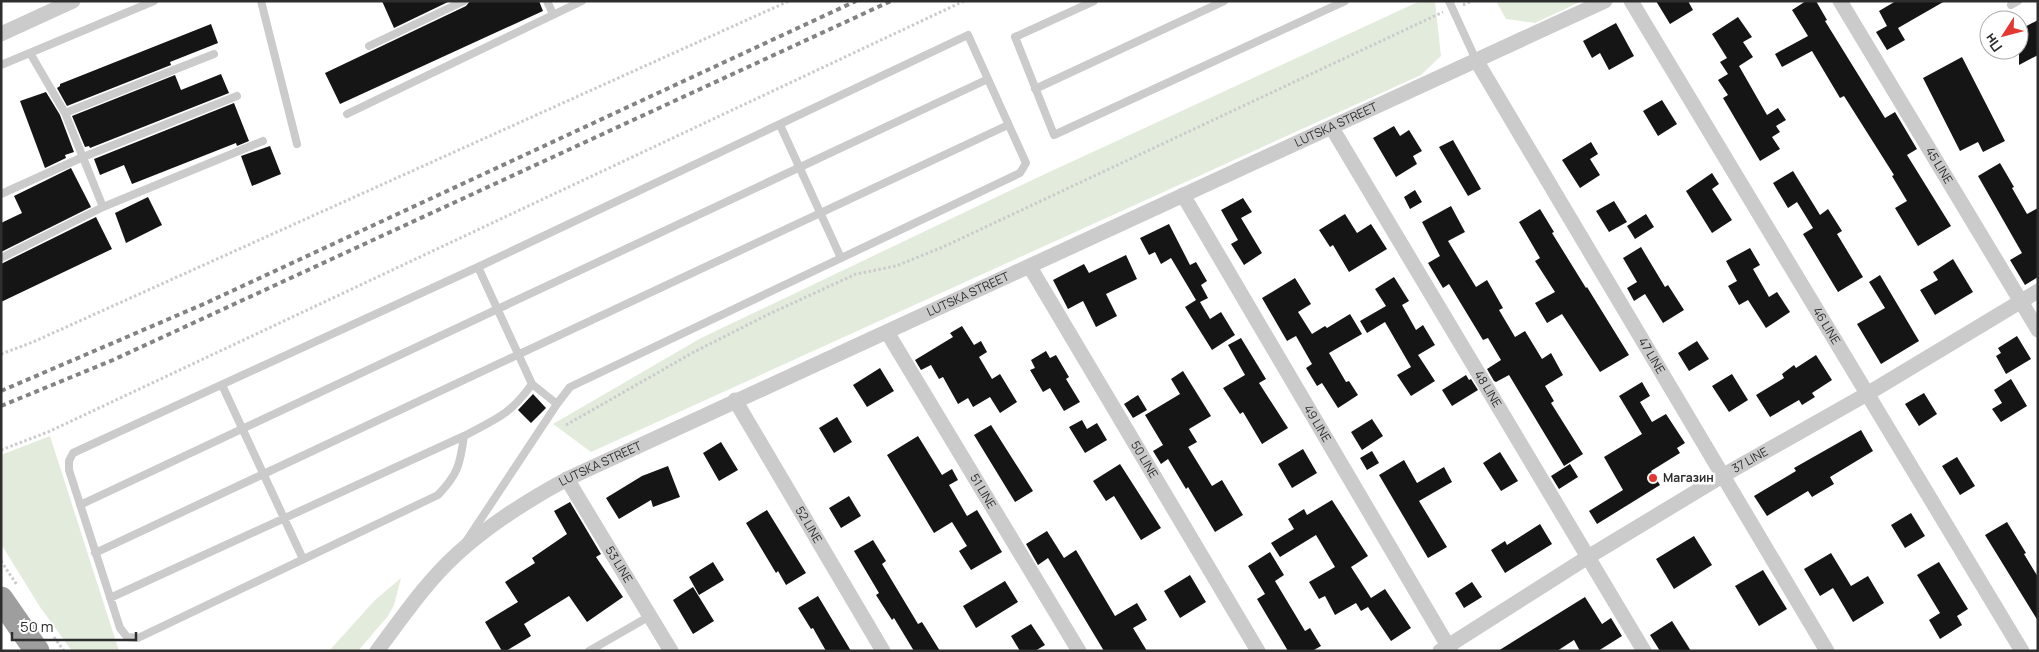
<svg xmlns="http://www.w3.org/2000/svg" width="2039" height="652" font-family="Manrope,sans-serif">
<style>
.green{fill:#e3ecdc}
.building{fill:#151515}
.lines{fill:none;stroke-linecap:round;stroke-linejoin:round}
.path{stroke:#cbcbcb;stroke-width:3;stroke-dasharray:2.5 2.5;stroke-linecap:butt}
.service{stroke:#cbcbcb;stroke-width:8}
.minor{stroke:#cbcbcb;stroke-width:15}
.trunk{stroke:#9e9e9e;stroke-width:25}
.rail{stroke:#838383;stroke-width:4;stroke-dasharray:5 4;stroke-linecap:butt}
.poi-dot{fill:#e33732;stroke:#fff;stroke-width:2}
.labels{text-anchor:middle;stroke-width:5;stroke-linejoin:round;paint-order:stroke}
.street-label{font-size:12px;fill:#2e2e2e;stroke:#fff}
.poi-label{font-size:12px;font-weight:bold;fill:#2e2e2e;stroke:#fff;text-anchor:start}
</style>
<rect width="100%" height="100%" fill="#fff"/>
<path class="green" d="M1420 1H1435L1441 56 1421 75 591 452 553 424 701 338 1045 174Z
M1496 1H1582L1535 23 1506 19Z
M50 436 119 651H72L40 607 1 544V455Z
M401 578 394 605 388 616 358 651H329L375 600Z"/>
<path class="building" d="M382 1H450L394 28Z
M470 1H539L543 11 340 104 325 73 466 6Z
M1656 1H1688L1693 10 1670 24Z
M1806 1H1816L1827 20 1825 21 1885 118 1895 112 1917 149 1907 155 1951 226 1918 246 1895 208 1907 201 1892 176 1894 175 1844 96 1840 98 1812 51 1782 67 1775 54 1808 36 1792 10Z
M1896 1H1945L1898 28 1905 40 1887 50 1876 32 1887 26 1879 11Z
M1738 17 1752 37 1743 42 1753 57 1739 66 1767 115 1778 108 1786 120 1776 126 1780 132 1772 137 1780 149 1760 161 1723 98 1728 95 1718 80 1728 74 1720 62 1727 58 1712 34Z
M2038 20V55L2019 65V30Z
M1616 23 1634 56 1609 70 1600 53 1592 58 1583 41Z
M211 24 218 43 170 62 171 65 67 106 57 88 60 86V84Z
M1962 57 2005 141 1983 152 1978 142 1960 151 1923 78Z
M221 74 229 93 90 148 89 146 85 147 72 116 175 75 181 90Z
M46 92 60 115 74 152 65 155 66 158 45 168 20 101Z
M1662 100 1677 124 1658 136 1643 111Z
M234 103 249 141 237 146 236 143 132 184 124 165 100 175 94 159Z
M1394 126 1400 136 1409 130 1422 151 1413 156 1417 164 1396 177 1373 138Z
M1453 140 1481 189 1468 196 1439 147Z
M1591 142 1598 154 1590 159 1600 175 1580 188 1562 160Z
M270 146 281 174 252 186 241 156Z
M2000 163 2014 187 2012 188 2027 214 2038 208V277L2025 285 2010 260 2022 253 1978 176Z
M71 168 91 207 1 252V223L22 213 14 196Z
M1793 171 1820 215 1828 209 1842 231 1837 234 1863 277 1838 292 1803 234 1813 228 1797 202 1788 208 1773 183Z
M1712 173 1719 184 1712 189 1732 220 1712 233 1686 191Z
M1415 190 1422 202 1410 209 1404 197Z
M148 197 162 225 126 243 115 213Z
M1243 198 1252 212 1241 218 1262 253 1244 265 1231 244 1238 240 1221 210Z
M1614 201 1627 222 1609 232 1596 211Z
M1451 206 1465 232 1448 241 1476 287 1487 280 1503 308 1499 310 1515 337 1525 331 1542 359 1551 353 1563 375 1545 386 1554 401 1551 403 1583 454 1564 466 1509 375 1496 382 1494 381 1487 369 1501 360 1488 338 1483 340 1449 284 1443 288 1428 263 1440 256 1422 222Z
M1540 209 1554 232 1552 233 1586 288 1587 287 1629 355 1600 372 1562 314 1547 323 1535 303 1555 292 1535 261 1540 258 1519 222Z
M1345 214 1357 233 1371 224 1387 249 1349 272 1333 245 1330 247 1319 230Z
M1646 214 1654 227 1635 239 1627 226Z
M96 217 112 249 1 302V264Z
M1169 224 1190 265 1196 262 1207 281 1201 285 1208 298 1200 302 1210 319 1221 312 1235 335 1212 350 1185 307 1196 300 1171 258 1161 264 1155 252 1149 255 1140 238Z
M1641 247 1665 287 1668 285 1684 310 1663 323 1645 294 1634 301 1627 288 1637 282 1623 258Z
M1750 248 1760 265 1753 269 1769 297 1777 292 1790 312 1766 328 1748 300 1739 305 1728 286 1737 281 1726 261Z
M1126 255 1137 279 1106 294 1117 316 1096 327 1083 301 1068 309 1053 280 1084 264 1089 273Z
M1953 259 1973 292 1935 315 1920 290 1938 280 1933 272Z
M1880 275 1919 341 1881 364 1857 324 1885 308 1869 282Z
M1394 277 1409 301 1402 305 1416 330 1423 325 1435 345 1418 355 1435 381 1411 396 1397 375 1411 367 1385 322 1367 333 1360 321 1386 306 1375 289Z
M1295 278 1311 304 1298 312 1312 334 1325 326 1327 328 1350 314 1362 334 1329 353 1346 382 1349 381 1358 395 1338 408 1322 383 1317 386 1306 368 1312 364 1296 336 1287 341 1262 298Z
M962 326 974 345 981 341 987 352 979 357 992 379 1000 374 1017 402 1000 413 990 397 973 407 968 398 958 404 943 377 939 379 931 365 921 370 915 360 953 337 950 333Z
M2017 336 2031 359 2006 374 1996 356 2001 353 1998 348Z
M1241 338 1266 379 1259 383 1288 428 1262 444 1243 412 1240 414 1223 388 1245 375 1228 345Z
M1697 341 1709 359 1689 371 1678 353Z
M1046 351 1050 358 1056 355 1069 377 1066 379 1080 402 1064 411 1050 388 1043 392 1030 370 1035 368 1031 360Z
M1816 355 1832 380 1812 393 1815 397 1802 405 1799 400 1770 417 1756 395 1784 378 1782 374 1794 365 1796 368Z
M880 368 894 391 867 407 853 385Z
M1183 371 1211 416 1189 429 1197 442 1188 447 1212 486 1222 480 1243 515 1215 532 1188 487 1186 489 1168 459 1161 464 1153 451 1163 445 1145 415 1180 394 1171 379Z
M1732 374 1748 400 1729 412 1712 386Z
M1466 375 1469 380 1471 379 1478 390 1452 406 1442 390Z
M2011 379 2027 406 2001 422 1992 409 2002 403 1994 390Z
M1642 382 1650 396 1640 402 1652 422 1666 414 1685 443 1677 448 1680 453 1651 471 1660 485 1597 524 1589 511 1623 490 1604 457 1642 434 1619 396Z
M1924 393 1937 414 1919 426 1905 404Z
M533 394 546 408 531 423 518 410Z
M1138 395 1147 410 1133 418 1124 404Z
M837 417 852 442 834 453 819 428Z
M1372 419 1383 436 1362 450 1351 432Z
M1082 420 1087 429 1097 423 1107 440 1085 453 1069 427Z
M991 425 1033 491 1015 502 974 435Z
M1861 430 1873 451 1830 477 1834 484 1812 497 1808 491 1767 516 1754 496 1796 471 1794 468Z
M918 436 942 475 952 469 958 480 949 485 967 516 977 510 1002 552 971 570 959 551 967 546 952 522 934 533 887 455Z
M721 442 738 470 719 481 703 453Z
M1303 449 1317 473 1292 488 1278 464Z
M1372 451 1379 463 1367 470 1360 458Z
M1500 452 1518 481 1501 491 1483 463Z
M1957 457 1975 486 1960 495 1942 466Z
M1404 460 1417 483 1444 467 1452 482 1419 501 1447 547 1428 558 1379 475Z
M1120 464 1161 528 1141 540 1114 496 1106 501 1093 481Z
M1570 464 1578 477 1559 489 1551 476Z
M668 466 680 497 653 507 651 500 619 519 606 498 642 476Z
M849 496 861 516 841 528 829 508Z
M1332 500 1368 556 1351 567 1371 598 1385 589 1411 628 1391 641 1368 607 1361 611 1356 603 1335 615 1325 596 1319 599 1309 582 1335 567 1316 535 1280 557 1271 543 1294 529 1288 519 1304 509 1307 515Z
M570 502 601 554 596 557 623 597 587 622 569 596 524 624 531 636 506 651H502L485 622 518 602 505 582 535 563 532 558 567 534 554 511Z
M767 510 806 573 786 585 778 571 776 573 746 523Z
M1911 513 1925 536 1905 548 1891 525Z
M2007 522 2026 553 2024 554 2038 577V621L1985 535Z
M1540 524 1552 544 1505 573 1491 550 1505 541 1507 545Z
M1047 531 1064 558 1076 550 1115 616 1137 603 1147 620 1133 628 1147 651H1104L1048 558 1038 565 1026 544Z
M1694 536 1712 565 1674 589 1656 559Z
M873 540 886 561 882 564 918 624 922 622 940 651H914L894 618 892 620 876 595 879 593 854 551Z
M1270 552 1284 575 1275 581 1305 631 1310 628 1321 646 1312 651H1288L1257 599 1265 594 1248 566Z
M1831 553 1851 586 1868 576 1884 603 1853 622 1833 588 1820 596 1804 569Z
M713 562 724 580 699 595 689 577Z
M1939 562 1968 609 1957 616 1962 625 1940 639 1929 620 1940 613 1917 575Z
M1763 570 1787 609 1759 626 1735 586Z
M1190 575 1206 602 1180 618 1164 591Z
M1005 581 1018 602 976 628 963 606Z
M1472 582 1482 597 1464 608 1455 593Z
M693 587 714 621 693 634 673 600Z
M818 596 851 651H826L813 628 811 629 798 608Z
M1585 597 1602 624 1611 618 1622 636 1598 651H1580L1574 640 1557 651H1498Z
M1672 621 1691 651H1660L1650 635Z
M1031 624 1045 645 1035 651H1020L1011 636Z"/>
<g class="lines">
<path class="path" d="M1463 5 1472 1
M1 354 33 342 789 1
M566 425 694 352 767 315 856 274 896 266 943 247 1443 12
M1 450 48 432 964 1
M1 561 17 585
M54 637 64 651"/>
<path class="service" d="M261 1 297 144
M547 1 553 14
M1094 1 1015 37 1054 135 1345 1
M1449 1 1476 60
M2011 5 2018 1
M369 46 464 1
M30 53 65 113 103 207
M1 65 154 1
M1035 89 1224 1
M65 113 214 54
M347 114 582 1
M780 125 841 258
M1 194 83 157 237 96
M1 258 103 207 263 141
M222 385 303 559
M464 436C460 465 458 474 438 495L138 638 127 637 120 628 69 470V461L73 453 478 267 968 35 1026 163 1020 173 570 387 557 404 532 384 478 267
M80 505 988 79
M467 540 557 404
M95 553 1008 125
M110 598 464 436C496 419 510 415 532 384
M589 651 650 616"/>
<g class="minor">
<path id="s1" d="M1631 1 2022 651"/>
<path id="s2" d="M1840 1 2038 330"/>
<path d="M1 34 73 1"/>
<path id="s3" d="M1476 60 1827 651"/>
<path id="s4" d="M1332 128 1644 651"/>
<path id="s5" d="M1183 195 1451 651"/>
<path id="s6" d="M1030 267 1258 651"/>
<path id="s7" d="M887 332 1079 651"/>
<path id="s8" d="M735 400 883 651"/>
<path id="s9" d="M567 479 671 651"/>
<path id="s10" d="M377 651C402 618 426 582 457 554 490 524 528 500 567 479L1605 1"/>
<path id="s11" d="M1440 651 1588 557 1722 476 1867 394 2038 291"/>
</g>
<path class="trunk" d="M1 599 37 651"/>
<path class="rail" d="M1 391 206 303 856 1
M1 406 113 360 891 1"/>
</g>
<circle class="poi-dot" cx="1653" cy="478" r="5"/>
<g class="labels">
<g class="street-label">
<text dy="4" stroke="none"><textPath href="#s10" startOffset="1106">LUTSKA STREET</textPath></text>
<text dy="4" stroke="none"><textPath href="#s2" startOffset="192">45 LINE</textPath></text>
<text dy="4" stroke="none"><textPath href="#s10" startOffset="701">LUTSKA STREET</textPath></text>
<text dy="4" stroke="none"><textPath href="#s1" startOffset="379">46 LINE</textPath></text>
<text dy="4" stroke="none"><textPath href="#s3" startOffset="344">47 LINE</textPath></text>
<text dy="4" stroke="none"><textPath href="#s4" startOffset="304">48 LINE</textPath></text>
<text dy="4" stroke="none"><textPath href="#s5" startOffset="265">49 LINE</textPath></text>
<text dy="4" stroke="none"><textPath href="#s6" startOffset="224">50 LINE</textPath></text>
<text dy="4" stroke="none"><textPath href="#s11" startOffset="364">37 LINE</textPath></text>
<text dy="4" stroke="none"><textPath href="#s10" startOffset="296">LUTSKA STREET</textPath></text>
<text dy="4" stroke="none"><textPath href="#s7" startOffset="186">51 LINE</textPath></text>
<text dy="4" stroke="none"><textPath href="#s8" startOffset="145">52 LINE</textPath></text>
<text dy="4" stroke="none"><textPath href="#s9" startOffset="100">53 LINE</textPath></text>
</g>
<g class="poi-label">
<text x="1663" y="482">Магазин</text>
</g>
</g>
<rect width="2039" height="652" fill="none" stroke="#2e2e2e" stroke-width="5"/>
<g transform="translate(2004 35) rotate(234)"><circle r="24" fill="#ffffff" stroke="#ababab"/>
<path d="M0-4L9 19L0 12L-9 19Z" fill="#e33732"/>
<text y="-8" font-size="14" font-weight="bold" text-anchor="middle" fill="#2e2e2e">Пн</text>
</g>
<path d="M12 632v8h124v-8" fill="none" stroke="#2e2e2e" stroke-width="2.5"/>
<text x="20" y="632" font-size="15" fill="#2e2e2e" stroke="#ffffff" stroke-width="4" paint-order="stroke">50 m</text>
</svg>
